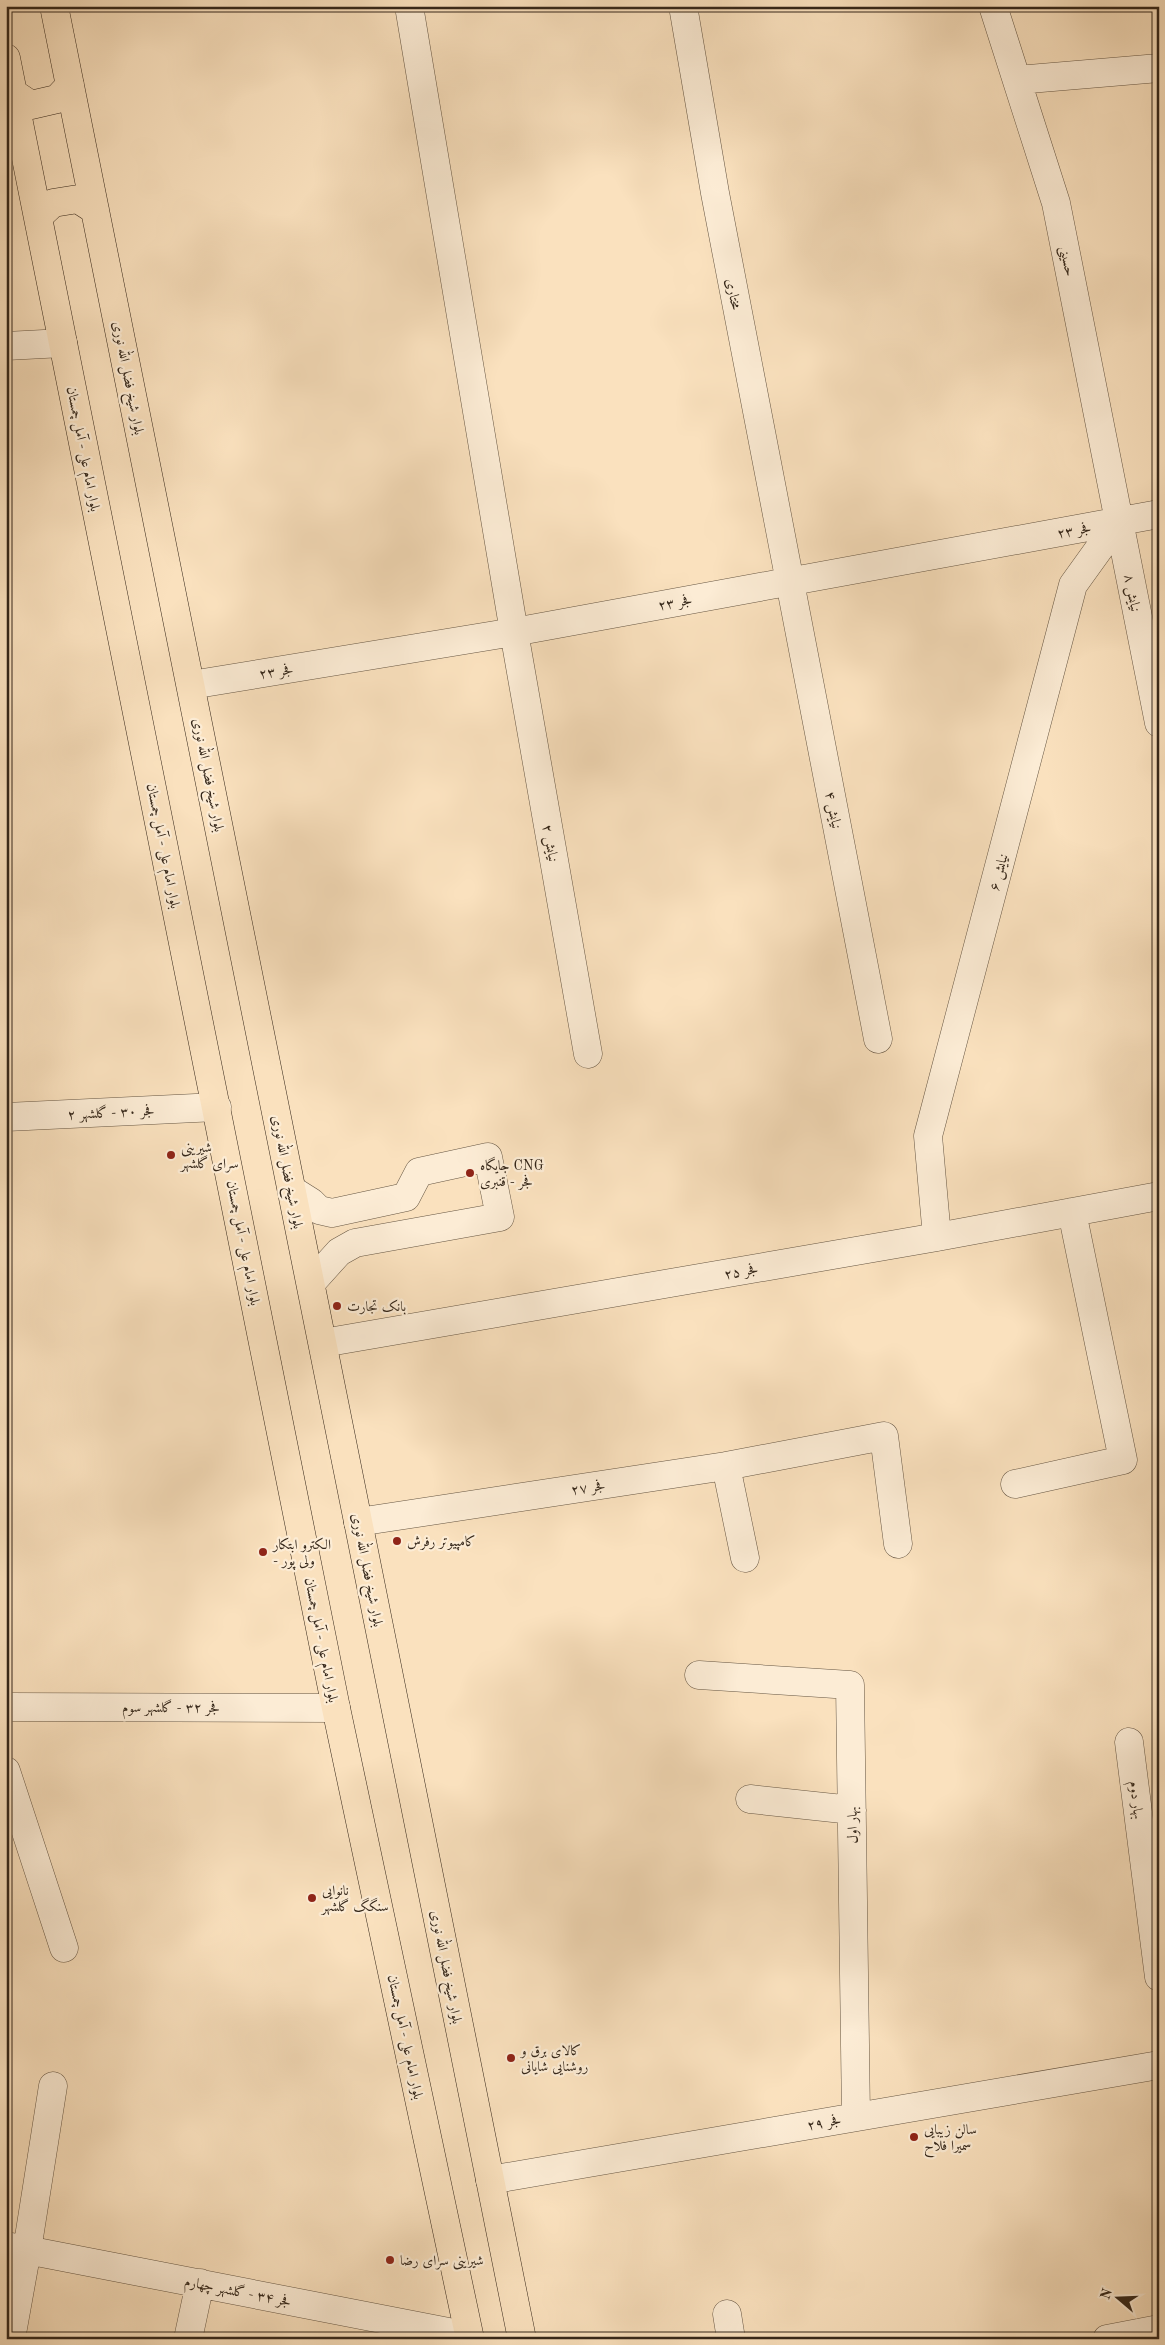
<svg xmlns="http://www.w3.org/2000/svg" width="1165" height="2345" font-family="'Old Standard TT',Amiri,serif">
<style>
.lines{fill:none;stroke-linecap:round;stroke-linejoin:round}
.minor-casing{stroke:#665643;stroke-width:29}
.major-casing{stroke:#35271a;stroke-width:29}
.minor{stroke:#fcecd5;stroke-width:28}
.major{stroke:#fae1be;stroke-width:28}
.poi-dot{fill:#8f2418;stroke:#fcecd5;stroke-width:2}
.labels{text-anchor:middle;stroke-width:4.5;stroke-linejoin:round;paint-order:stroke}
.street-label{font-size:14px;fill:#35271a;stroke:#fcecd5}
.poi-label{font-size:14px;fill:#35271a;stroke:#fcecd5;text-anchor:start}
</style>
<rect width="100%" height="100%" fill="#fae1be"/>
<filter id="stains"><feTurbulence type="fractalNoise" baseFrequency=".004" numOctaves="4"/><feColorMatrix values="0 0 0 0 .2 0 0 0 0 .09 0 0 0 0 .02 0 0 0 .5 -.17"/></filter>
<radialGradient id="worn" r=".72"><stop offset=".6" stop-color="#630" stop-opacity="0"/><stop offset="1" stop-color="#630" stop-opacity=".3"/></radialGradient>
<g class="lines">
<g class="minor-casing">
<path id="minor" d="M409 6 514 632 588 1054
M683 6 715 193 878 1039
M993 6 1056 203 1159 723
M1017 80 1159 68
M6 346 63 343
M191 685 514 632 1159 514
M6 1117 217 1107
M292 1190 311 1202 319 1210 332 1213 406 1197 419 1172 488 1157 500 1217 355 1243 339 1252 311 1283
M937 1237 928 1136 1073 585 1119 521
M323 1343 937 1237 1159 1196
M726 1466 884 1436 898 1544
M1015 1484 1123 1460 1072 1212
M358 1522 726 1466 745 1558
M699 1675 850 1685 856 2117
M6 1707 336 1708
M1129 1742 1159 1977
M6 1771 64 1948
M750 1799 852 1810
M490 2180 1159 2065
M6 2246 469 2336
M727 2314 731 2339
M11 2339 27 2250 53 2086
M188 2339 200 2283
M1107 2339 1159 2329"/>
</g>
<g class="major-casing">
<path id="major" d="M54 6 522 2339
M6 58 336 1708 470 2339
M13 93 31 105 57 99 70 85
M38 217 53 203 78 199 95 210"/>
</g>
<use href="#minor" class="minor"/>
<use href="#major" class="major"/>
</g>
<g class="poi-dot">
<circle cx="171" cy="1155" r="5"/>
<circle cx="470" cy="1173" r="5"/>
<circle cx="337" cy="1306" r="5"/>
<circle cx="397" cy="1541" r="5"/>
<circle cx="263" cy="1552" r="5"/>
<circle cx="312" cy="1898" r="5"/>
<circle cx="511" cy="2058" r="5"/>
<circle cx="914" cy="2137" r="5"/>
<circle cx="390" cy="2260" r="5"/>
</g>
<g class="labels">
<g class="street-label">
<text transform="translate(1068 261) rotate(79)" y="5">حسینی</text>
<text transform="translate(734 294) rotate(79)" y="5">مختاری</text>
<text transform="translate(129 378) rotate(79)" y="5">بلوار شیخ فضل الله نوری</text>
<text transform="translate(84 449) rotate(79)" y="5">بلوار امام علی - آمل چمستان</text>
<text transform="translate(1074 530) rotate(-10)" y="5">فجر ۲۳</text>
<text transform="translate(1133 593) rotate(79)" y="5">نیایش ۸</text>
<text transform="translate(675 602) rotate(-10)" y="5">فجر ۲۳</text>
<text transform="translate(276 671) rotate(-9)" y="5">فجر ۲۳</text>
<text transform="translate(209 775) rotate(79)" y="5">بلوار شیخ فضل الله نوری</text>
<text transform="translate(834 810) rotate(79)" y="5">نیایش ۴</text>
<text transform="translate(551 843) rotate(80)" y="5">نیایش ۲</text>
<text transform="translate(164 846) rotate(79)" y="5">بلوار امام علی - آمل چمستان</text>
<text transform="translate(998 872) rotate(-75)" y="5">نیایش ۶</text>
<text transform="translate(111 1112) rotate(-3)" y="5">فجر ۳۰ - گلشهر ۲</text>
<text transform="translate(288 1172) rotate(79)" y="5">بلوار شیخ فضل الله نوری</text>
<text transform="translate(244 1243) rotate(79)" y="5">بلوار امام علی - آمل چمستان</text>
<text transform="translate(741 1271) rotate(-10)" y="5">فجر ۲۵</text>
<text transform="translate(588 1487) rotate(-9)" y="5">فجر ۲۷</text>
<text transform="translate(368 1570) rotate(79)" y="5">بلوار شیخ فضل الله نوری</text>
<text transform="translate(322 1640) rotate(79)" y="5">بلوار امام علی - آمل چمستان</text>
<text x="171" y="1712">فجر ۳۲ - گلشهر سوم</text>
<text transform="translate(1137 1800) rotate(83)" y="5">بهار دوم</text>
<text transform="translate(852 1825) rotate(-91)" y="5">بهار اول</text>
<text transform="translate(447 1967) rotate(79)" y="5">بلوار شیخ فضل الله نوری</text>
<text transform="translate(406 2037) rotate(78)" y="5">بلوار امام علی - آمل چمستان</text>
<text transform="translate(824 2122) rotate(-10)" y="5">فجر ۲۹</text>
<text transform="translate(238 2291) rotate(11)" y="5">فجر ۳۴ - گلشهر چهارم</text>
</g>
<g class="poi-label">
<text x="181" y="1152">شیرینی<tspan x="181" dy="16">سرای گلشهر</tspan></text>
<text x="480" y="1170">جایگاه CNG<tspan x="480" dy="16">فجر - قنبری</tspan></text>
<text x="347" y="1311">بانک تجارت</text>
<text x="407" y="1546">کامپیوتر رفرش</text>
<text x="273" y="1549">الکترو ابتکار<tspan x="273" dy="16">- ولی پور</tspan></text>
<text x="322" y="1895">نانوایی<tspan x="322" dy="16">سنگگ گلشهر</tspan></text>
<text x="521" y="2055">کالای برق و<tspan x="521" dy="16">روشنایی شایانی</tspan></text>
<text x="924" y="2134">سالن زیبایی<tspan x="924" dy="16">سمیرا فلاح</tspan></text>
<text x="400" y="2265">شیرینی سرای رضا</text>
</g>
</g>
<rect width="1165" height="2345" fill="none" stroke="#fae1be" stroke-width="25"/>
<rect x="8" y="8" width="1150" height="2330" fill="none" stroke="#35271a" stroke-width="2.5"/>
<rect x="12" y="12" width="1140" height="2320" fill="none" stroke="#35271a"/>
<g transform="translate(1118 2298) rotate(289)" stroke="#fcecd5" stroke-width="4" paint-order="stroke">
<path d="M0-4L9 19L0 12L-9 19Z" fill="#35271a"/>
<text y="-8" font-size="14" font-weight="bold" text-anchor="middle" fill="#35271a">N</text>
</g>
<rect width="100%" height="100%" filter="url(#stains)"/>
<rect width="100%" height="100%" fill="url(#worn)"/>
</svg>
